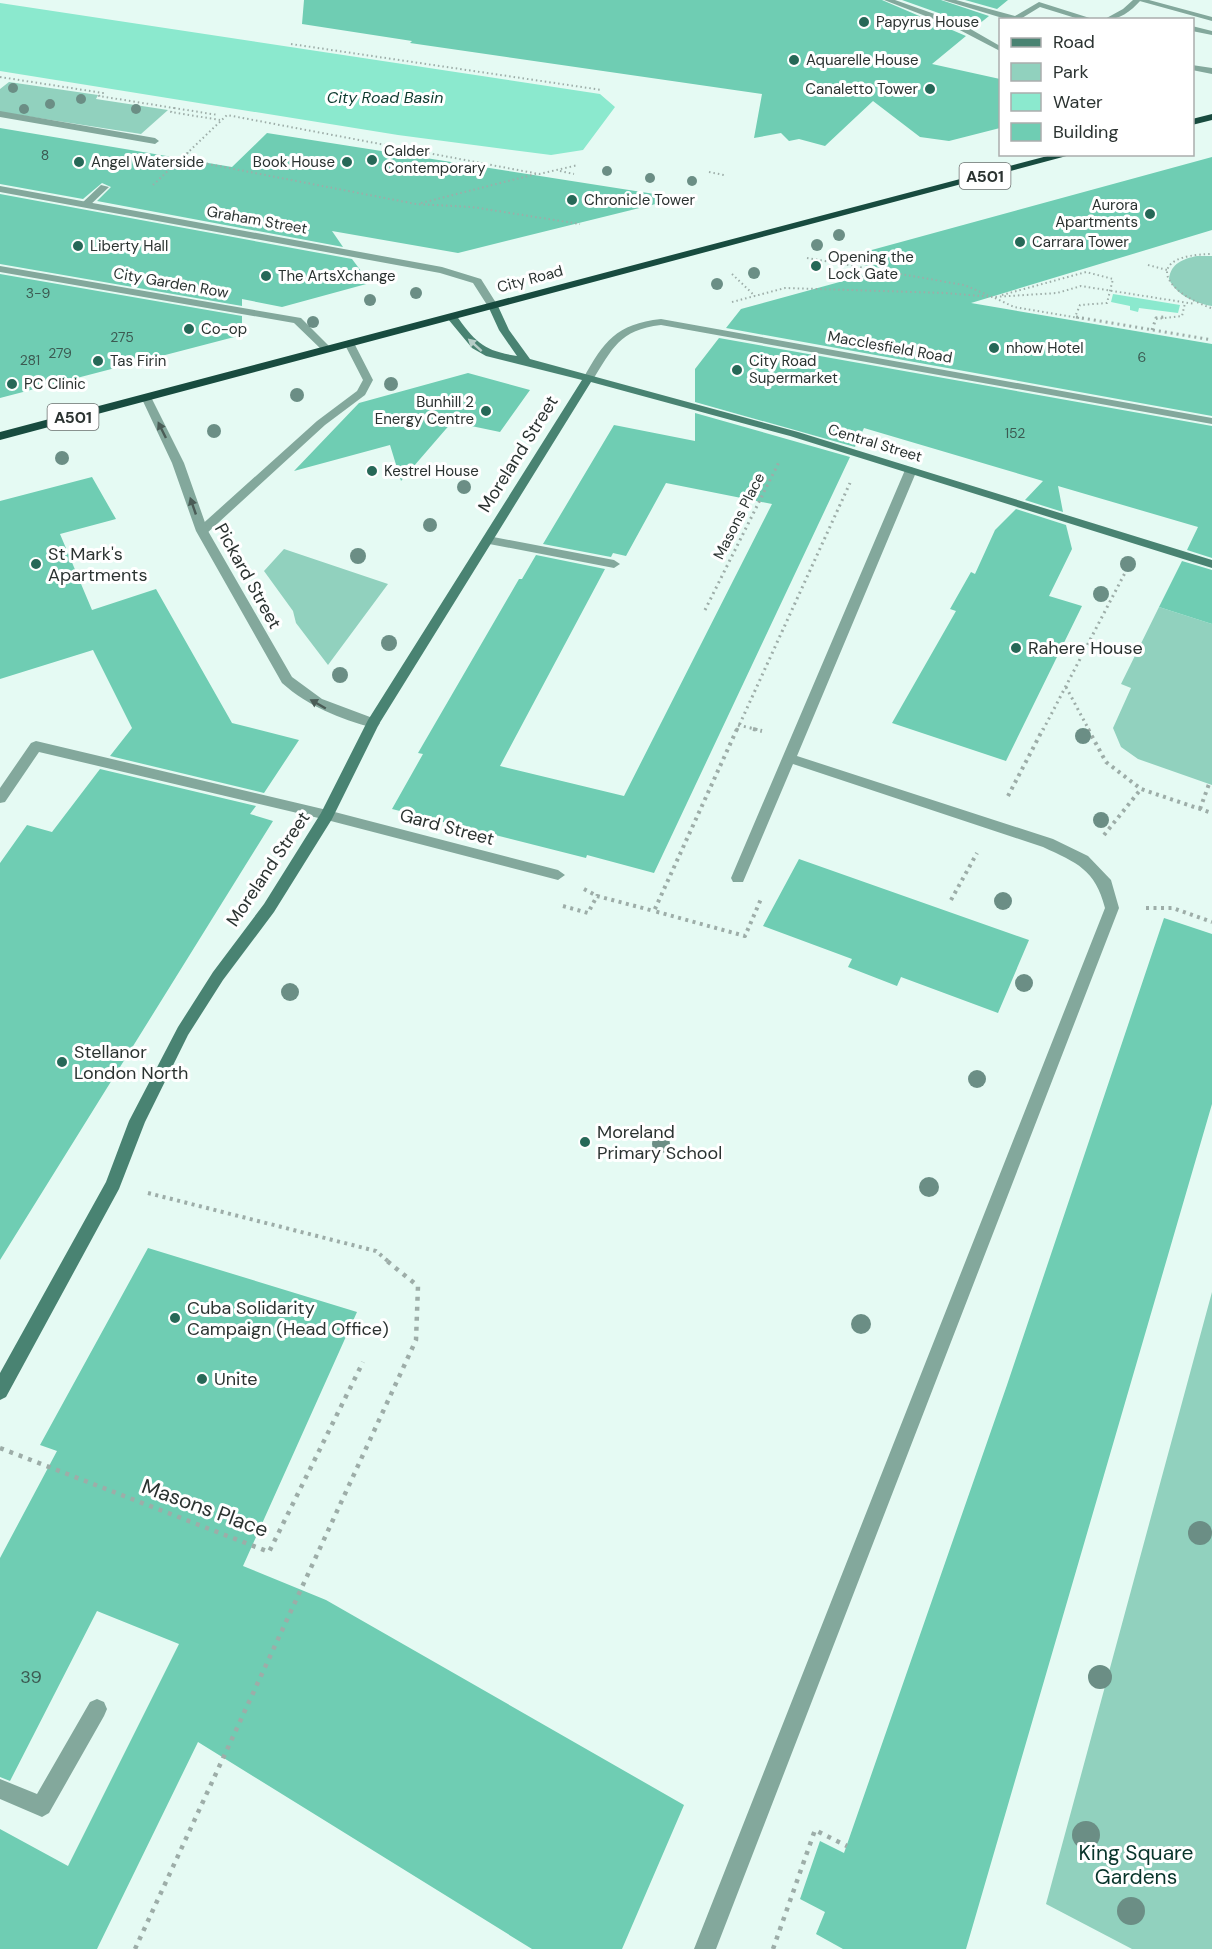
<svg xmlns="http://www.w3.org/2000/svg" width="1212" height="1949" font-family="'DM Sans',sans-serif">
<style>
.green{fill:#91d1be}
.water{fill:#8be9ce}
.building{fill:#6fcdb3}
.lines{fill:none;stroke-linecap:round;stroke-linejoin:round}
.path-far3{stroke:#9dada8;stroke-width:2;stroke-dasharray:1.5 3;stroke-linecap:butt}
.path-far2{stroke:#9dada8;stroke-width:3;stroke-dasharray:2 4;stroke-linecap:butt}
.path-far1{stroke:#9dada8;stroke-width:4;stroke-dasharray:3 4.5;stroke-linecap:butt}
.path{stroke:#9dada8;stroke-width:4.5;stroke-dasharray:4 6;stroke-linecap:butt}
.lane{fill:#83a89c;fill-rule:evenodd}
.street{fill:#83a89c;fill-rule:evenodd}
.secondary{fill:#498372;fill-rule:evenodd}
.highway{fill:#184b3f;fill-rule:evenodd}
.tree{fill:#6b8e85}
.oneway{fill:#b6cdc7}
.oneway2{fill:#4a5c56}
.poi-dot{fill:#266857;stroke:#fff;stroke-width:2}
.labels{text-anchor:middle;stroke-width:6;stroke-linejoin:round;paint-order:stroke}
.far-number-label{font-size:14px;fill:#3c5a52}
.far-poi-label{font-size:15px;fill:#2b3331;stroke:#fff;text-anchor:start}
.far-street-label{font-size:15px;fill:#2b3331;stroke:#fff}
.far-water-label{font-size:16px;font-style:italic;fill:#0e3a2f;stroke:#fff}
.shield{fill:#fff;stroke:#6b706f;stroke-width:1.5}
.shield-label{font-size:16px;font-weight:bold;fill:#2b3331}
.street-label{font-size:18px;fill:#2b3331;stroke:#fff}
.poi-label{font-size:18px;fill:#2b3331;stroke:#fff;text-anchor:start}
.near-number-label{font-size:18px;fill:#3c5a52}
.near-street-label{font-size:21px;fill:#2b3331;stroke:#fff}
.near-park-label{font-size:21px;fill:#08352b;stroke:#fff}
</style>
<rect width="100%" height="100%" fill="#e5faf3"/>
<path class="green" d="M9 82 98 95 96 99 168 110 141 134 0 112V89Z
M1197 256H1212V306C1195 303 1176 295 1169 279 1171 263 1183 259 1197 256Z
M284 549 388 584 328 665 296 623 293 611 264 571Z
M1159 607 1212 624V785L1138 759 1121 747 1113 728 1131 688 1121 684Z
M1212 1292V1949H1132L1046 1904Z"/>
<path class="water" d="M0 3 600 94 615 107 583 150 551 155 398 135 0 71Z
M1113 294 1180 305 1178 313 1139 308 1138 312 1130 310V306L1111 302Z"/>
<path class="building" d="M304 0H882L966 36 932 64 1000 79V128L949 141 920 137 873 101 825 146 799 139 789 141 781 133 754 138 762 94 410 43 412 41 302 24Z
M902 0H941L989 16 974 28 961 21Z
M965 0H1008L997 9Z
M0 128 232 167 267 133 680 198 458 253 332 231 343 247 97 201 111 187 102 183 83 199 0 184Z
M1212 157V230L971 303 1212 344V416L726 328 741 309 887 269 835 260Z
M0 194 352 259 370 283 282 307 242 299V306L0 264Z
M0 274 242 316V335L0 398Z
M719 338 1212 426V558L1187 550 1198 527 1058 486 1063 512 1025 500 1043 481 864 428 855 447 695 402V369Z
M468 373 530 390 500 432 452 422 401 481 390 445 294 471 359 403Z
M695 413 850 457 654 873 587 855 586 858 392 809 423 754 418 753 519 579H522L536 555 605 569 500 766 624 796 772 504 666 483 626 556 613 553 611 557 543 544 614 425 695 441Z
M92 477 116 519 60 534 92 610 156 589 232 723 299 740 264 793 110 756 132 728 93 650 0 679V501Z
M1016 509 1066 525 1072 549 1049 596 1082 606 1006 761 892 723 956 611 950 609 971 572 975 574 995 530Z
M1182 561 1212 570V624L1159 607Z
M100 769 256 806 250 814 273 821 0 1260V863L27 825 52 832Z
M799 859 1029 940 998 1013 901 977 897 986 848 967 852 959 763 926Z
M1164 918 1212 934V1104L966 1949H843L816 1934 825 1912 800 1899 820 1841 844 1853 1007 1385Z
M148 1248 357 1312 243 1566 326 1600 684 1805 622 1949H532L198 1742 97 1949H0V1829L68 1866 179 1644 97 1611 10 1781 0 1777V1558L57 1451 40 1445Z"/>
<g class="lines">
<path class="path-far3" d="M291 44 602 90
M0 77 103 93 99 96 174 108 171 112 220 120
M174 108 218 115
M187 153 208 164 416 204 472 207 580 224
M180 160 227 115 539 174 578 165
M560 171 574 174
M709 172 724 175
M153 185 172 167
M421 203 536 174
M807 258 964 285 988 295
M1148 265 1167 270
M732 274 755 296
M1002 295 1086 272 1113 279 1107 303 1080 305 1075 317
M995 298 1014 307 1085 319
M732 302 785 288 946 293 993 297 1057 293 1081 286 1195 304
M1211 308C1161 290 1144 255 1212 254
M1156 319 1182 316 1185 303"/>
<path class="path-far2" d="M1076 317 1212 340
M1152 330 1156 318 1164 317
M705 610 780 460
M1066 687 1089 730
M738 725 759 730
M737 730 850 483
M1043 730 1127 569"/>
<path class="path-far1" d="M737 729 654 911 745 936 761 899
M753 729 762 731
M1088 729 1106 762 1141 789 1212 813
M1008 796 1043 729
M1200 809 1209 784
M1104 835 1141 789
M584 889 597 896
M951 900 977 853
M563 906 588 913 597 896 654 911
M1146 908H1173L1212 922
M148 1193 376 1251 389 1262"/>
<path class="path" d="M0 1448 269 1552 363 1362
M135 1949 416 1340 418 1286 387 1261
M773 1949 815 1830 847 1846"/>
<path class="lane" d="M943 0H956L1015 16 1039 2 1096 20H1082L1040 7 1022 18 1024 20H1009Z
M1133 0H1141C1130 12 1120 20 1103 20L1123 9Z
M1140 18 1165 20H1136Z
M1192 26 1212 31V35L1192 31Z
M1192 65 1212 68V74L1192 70Z
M0 111 155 138 159 141 155 144 0 117Z
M101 185 109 187 88 207H82V203Z
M349 340 354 343 373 380 365 395 325 425 206 534H198V528L317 421 357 391 363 380 344 343Z
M911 467 917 470 797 756 1053 839 1088 856 1111 880 1119 908 716 1949H694L1105 908C1095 869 1077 863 1043 847L793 764 743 882H733L731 878 905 470Z
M488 536 614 560 620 564 614 568 484 543 482 540Z
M36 741 327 810 558 870 565 875 558 880 327 820 39 752 5 802 0 803V788L31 743Z
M97 1699 104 1702 107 1709 104 1716 49 1813 42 1817 0 1799V1779L37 1794 90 1702Z"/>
<path class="street" d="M884 0H895L960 23 1000 46V51L954 27Z
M1136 0H1149L1212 17V21Z
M0 186 442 267 481 279 498 306 489 308 473 283 440 273 0 192Z
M0 266 301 318 332 349 323 351 294 323 0 272Z
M661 319 1212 418V424L661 325C619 330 613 348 592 381H584L583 379C604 341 616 324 661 319Z
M146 394 151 397 184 463 208 531 292 677 322 699 378 720 380 723 378 726 373 728C339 718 309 707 282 683L196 531 172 463 141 397Z"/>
<path class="secondary" d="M489 304H497L509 330 530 359 798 432 1212 560V568L790 436 591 382 379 724 332 819 274 912 223 980 188 1035 145 1122 119 1189 6 1397 0 1400V1373L106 1182 129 1121 178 1027 213 972 264 904 321 813 368 720 582 380 486 356 472 348 448 319V315H456C475 342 484 351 517 356L499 330 488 306Z"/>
<path class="highway" d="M1212 114V120L1192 125V119Z
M1055 154H1074L0 440V432Z"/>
</g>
<g class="tree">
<circle cx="13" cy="88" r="5"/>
<circle cx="81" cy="99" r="5"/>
<circle cx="50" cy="104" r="5"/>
<circle cx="24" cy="109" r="5"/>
<circle cx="136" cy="109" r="5"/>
<circle cx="607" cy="171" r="5"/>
<circle cx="650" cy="178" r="5"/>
<circle cx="692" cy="181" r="5"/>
<circle cx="839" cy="235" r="6"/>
<circle cx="817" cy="245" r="6"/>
<circle cx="754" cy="273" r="6"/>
<circle cx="717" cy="284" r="6"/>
<circle cx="416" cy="293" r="6"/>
<circle cx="370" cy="300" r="6"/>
<circle cx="313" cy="322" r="6"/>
<circle cx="391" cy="384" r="7"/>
<circle cx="297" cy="395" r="7"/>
<circle cx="214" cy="431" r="7"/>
<circle cx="62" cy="458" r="7"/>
<circle cx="464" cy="487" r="7"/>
<circle cx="430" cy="525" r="7"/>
<circle cx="358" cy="556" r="8"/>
<circle cx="1128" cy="564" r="8"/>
<circle cx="1101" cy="594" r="8"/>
<circle cx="389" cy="643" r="8"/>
<circle cx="340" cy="675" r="8"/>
<circle cx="1083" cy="736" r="8"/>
<circle cx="1101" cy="820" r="8"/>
<circle cx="1003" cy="901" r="9"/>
<circle cx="1024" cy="983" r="9"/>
<circle cx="290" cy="992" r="9"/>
<circle cx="977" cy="1079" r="9"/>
<circle cx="661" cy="1144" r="9"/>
<circle cx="929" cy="1187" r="10"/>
<circle cx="861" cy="1324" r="10"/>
<circle cx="1200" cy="1533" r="12"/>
<circle cx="1100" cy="1677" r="12"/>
<circle cx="1086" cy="1835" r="14"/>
<circle cx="1131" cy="1911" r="14"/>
</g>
<defs><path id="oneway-solid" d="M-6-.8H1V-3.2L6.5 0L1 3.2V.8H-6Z" transform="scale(1.5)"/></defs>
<use class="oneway" href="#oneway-solid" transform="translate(475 345) rotate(-138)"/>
<g class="oneway2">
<use href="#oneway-solid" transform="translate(162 430) rotate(-116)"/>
<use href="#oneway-solid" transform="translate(193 506) rotate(-109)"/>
<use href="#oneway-solid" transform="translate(318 704) rotate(-150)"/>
</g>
<g class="poi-dot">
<circle cx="864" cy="22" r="6"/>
<circle cx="794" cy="60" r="6"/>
<circle cx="930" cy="89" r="6"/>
<circle cx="372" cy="160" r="6"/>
<circle cx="79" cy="162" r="6"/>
<circle cx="347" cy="162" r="6"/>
<circle cx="572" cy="200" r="6"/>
<circle cx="1150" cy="214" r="6"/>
<circle cx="1020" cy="242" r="6"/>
<circle cx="78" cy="246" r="6"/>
<circle cx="816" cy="266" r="6"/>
<circle cx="266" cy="276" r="6"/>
<circle cx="189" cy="329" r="6"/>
<circle cx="994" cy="348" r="6"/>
<circle cx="98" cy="361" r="6"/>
<circle cx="737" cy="370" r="6"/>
<circle cx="12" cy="384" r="6"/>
<circle cx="486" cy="411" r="6"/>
<circle cx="372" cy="471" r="6"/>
<circle cx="36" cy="564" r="6"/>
<circle cx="1016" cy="648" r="6"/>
<circle cx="62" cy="1062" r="6"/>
<circle cx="585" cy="1142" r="6"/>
<circle cx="175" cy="1318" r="6"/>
<circle cx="202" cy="1379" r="6"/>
</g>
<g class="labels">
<g class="far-number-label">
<text x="45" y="160">8</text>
<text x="38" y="298">3-9</text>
<text x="122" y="342">275</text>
<text x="60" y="358">279</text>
<text x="1142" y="362">6</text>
<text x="30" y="365">281</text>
<text x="1015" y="438">152</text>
</g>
<g class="far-poi-label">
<text x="876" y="27">Papyrus House</text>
<text x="806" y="65">Aquarelle House</text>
<text x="918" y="94" text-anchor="end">Canaletto Tower</text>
<text x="384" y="156">Calder<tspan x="384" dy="17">Contemporary</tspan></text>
<text x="91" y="167">Angel Waterside</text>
<text x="335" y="167" text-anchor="end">Book House</text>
<text x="584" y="205">Chronicle Tower</text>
<text x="1138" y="210" text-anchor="end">Aurora<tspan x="1138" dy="17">Apartments</tspan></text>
<text x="1032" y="247">Carrara Tower</text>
<text x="90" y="251">Liberty Hall</text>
<text x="828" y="262">Opening the<tspan x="828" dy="17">Lock Gate</tspan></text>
<text x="278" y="281">The ArtsXchange</text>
<text x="201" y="334">Co-op</text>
<text x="1006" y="353">nhow Hotel</text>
<text x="110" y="366">Tas Firin</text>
<text x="749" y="366">City Road<tspan x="749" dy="17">Supermarket</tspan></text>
<text x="24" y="389">PC Clinic</text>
<text x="474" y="407" text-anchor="end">Bunhill 2<tspan x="474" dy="17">Energy Centre</tspan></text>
<text x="384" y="476">Kestrel House</text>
</g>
<g class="far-street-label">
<text transform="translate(257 220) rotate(10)" y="5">Graham Street</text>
<text transform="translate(530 279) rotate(-15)" y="5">City Road</text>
<text transform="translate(171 283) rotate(10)" y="5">City Garden Row</text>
<text transform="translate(890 347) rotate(10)" y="5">Macclesfield Road</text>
<text transform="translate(875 443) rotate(17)" y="5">Central Street</text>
<text transform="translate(739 516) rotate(-63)" y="5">Masons Place</text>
</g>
<g class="far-water-label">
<text x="385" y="103">City Road Basin</text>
</g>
<g class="shield">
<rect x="959.5" y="163" width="51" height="26" rx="4.5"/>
<rect x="47.5" y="404" width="51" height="26" rx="4.5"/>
</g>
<g class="shield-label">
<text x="985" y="182">A501</text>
<text x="73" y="423">A501</text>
</g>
<g class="street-label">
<text transform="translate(518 454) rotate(-58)" y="6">Moreland Street</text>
<text transform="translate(248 576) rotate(61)" y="6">Pickard Street</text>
<text transform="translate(447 827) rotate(15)" y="6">Gard Street</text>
<text transform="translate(268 869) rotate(-56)" y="6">Moreland Street</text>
</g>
<g class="poi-label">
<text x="48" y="560">St Mark's<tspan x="48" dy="21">Apartments</tspan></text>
<text x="1028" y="654">Rahere House</text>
<text x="74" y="1058">Stellanor<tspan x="74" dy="21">London North</tspan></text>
<text x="597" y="1138">Moreland<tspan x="597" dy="21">Primary School</tspan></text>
<text x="187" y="1314">Cuba Solidarity<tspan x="187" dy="21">Campaign (Head Office)</tspan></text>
<text x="214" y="1385">Unite</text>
</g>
<g class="near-number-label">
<text x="31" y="1683">39</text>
</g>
<g class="near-street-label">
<text transform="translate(205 1508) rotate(20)" y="7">Masons Place</text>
</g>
<g class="near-park-label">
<text x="1136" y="1860">King Square<tspan x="1136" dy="24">Gardens</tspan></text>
</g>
</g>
<rect x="999" y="18" width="195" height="138" fill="#ffffff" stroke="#aaadad" stroke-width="1.5"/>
<rect x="1011" y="38" width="30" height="9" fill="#498372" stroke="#aaadad" stroke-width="1.5"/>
<text x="1053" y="48" font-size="18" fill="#2b3331">Road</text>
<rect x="1011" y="63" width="30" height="18" fill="#91d1be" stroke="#aaadad" stroke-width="1.5"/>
<text x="1053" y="78" font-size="18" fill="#2b3331">Park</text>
<rect x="1011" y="93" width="30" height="18" fill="#8be9ce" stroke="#aaadad" stroke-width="1.5"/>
<text x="1053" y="108" font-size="18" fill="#2b3331">Water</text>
<rect x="1011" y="123" width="30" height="18" fill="#6fcdb3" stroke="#aaadad" stroke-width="1.5"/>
<text x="1053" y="138" font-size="18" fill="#2b3331">Building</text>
</svg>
